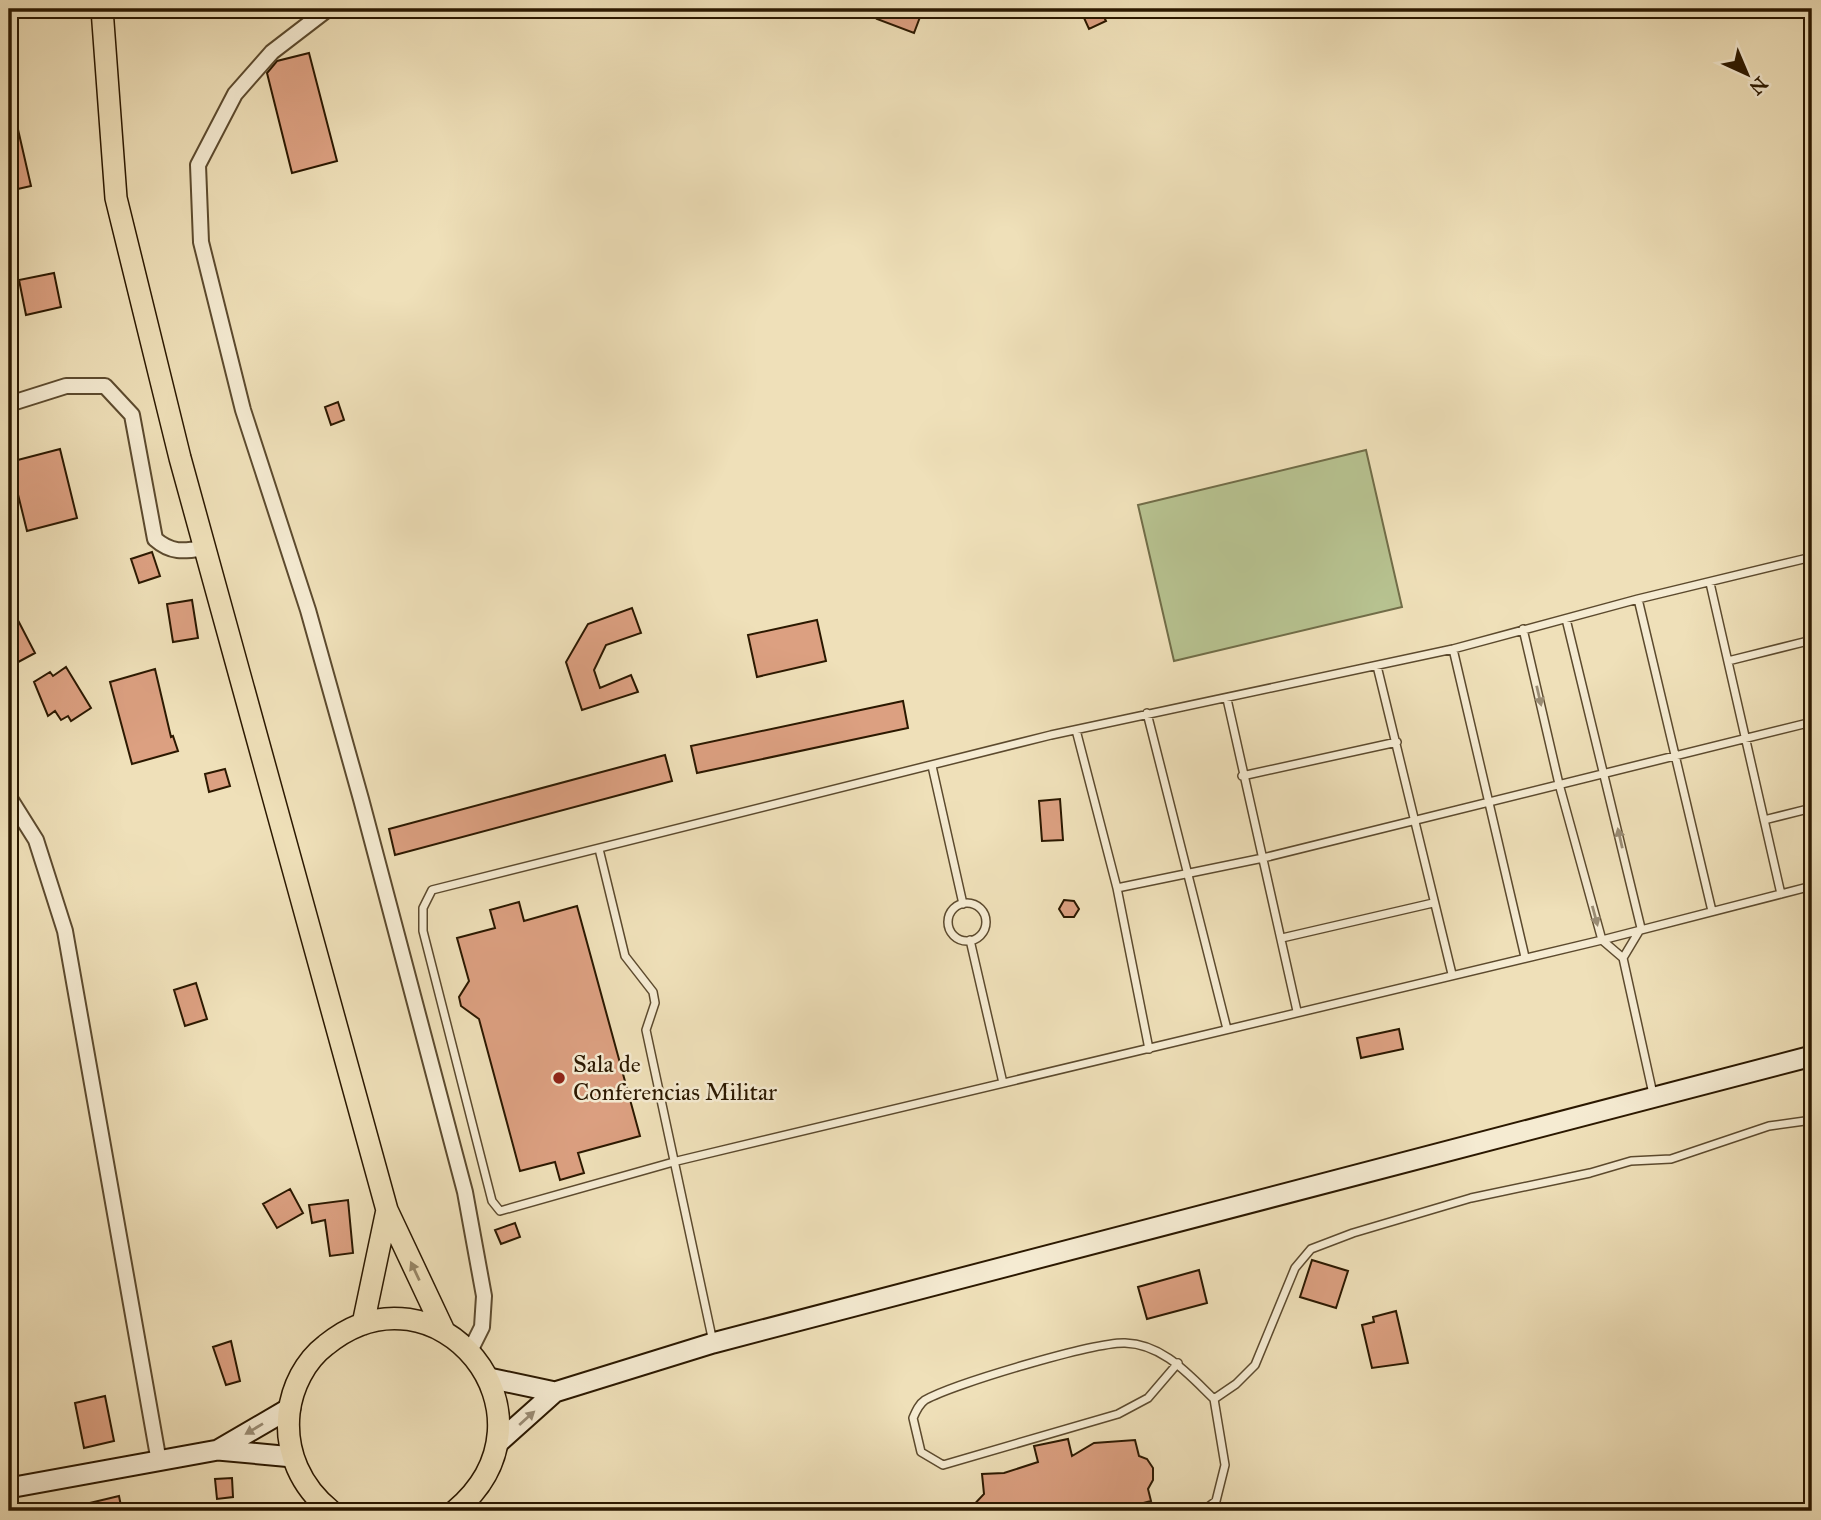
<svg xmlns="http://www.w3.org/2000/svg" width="1821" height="1520" font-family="'IM FELL Great Primer',serif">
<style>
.green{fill:#b7c290;stroke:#716d48;stroke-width:2}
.building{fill:#dca081;stroke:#2b1800;stroke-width:2}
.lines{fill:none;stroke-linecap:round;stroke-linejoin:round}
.lane-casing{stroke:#5c4a2e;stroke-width:10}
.street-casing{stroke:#5c4a2e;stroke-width:18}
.secondary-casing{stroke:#2b1800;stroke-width:23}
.primary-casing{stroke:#2b1800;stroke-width:24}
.lane{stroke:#f5ebd2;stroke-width:7}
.street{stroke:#f5ebd2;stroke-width:14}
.secondary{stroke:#f5ebd2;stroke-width:19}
.primary{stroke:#efe0b9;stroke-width:21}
.oneway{fill:#9a8c74}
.oneway2{fill:#978666}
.poi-dot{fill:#8f2418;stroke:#f5ebd2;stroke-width:2.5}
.labels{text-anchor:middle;stroke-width:5;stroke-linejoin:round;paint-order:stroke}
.poi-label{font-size:24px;fill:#2b1800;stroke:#f5ebd2;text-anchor:start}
</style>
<rect width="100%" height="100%" fill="#efe0b9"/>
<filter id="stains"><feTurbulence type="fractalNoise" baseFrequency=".00286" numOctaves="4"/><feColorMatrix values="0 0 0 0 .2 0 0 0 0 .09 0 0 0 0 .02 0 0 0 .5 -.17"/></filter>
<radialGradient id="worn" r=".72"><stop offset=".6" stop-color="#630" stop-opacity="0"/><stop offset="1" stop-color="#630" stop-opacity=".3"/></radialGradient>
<path class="green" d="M1366 450 1402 607 1174 661 1138 505Z"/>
<path class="building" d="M882 9H923L914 33 877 19Z
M1080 9H1100L1106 21 1089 29Z
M309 53 337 161 292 173 267 73 277 61Z
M14 112 31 186 9 191V113Z
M54 273 61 307 26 315 19 280Z
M338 402 344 420 331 425 325 407Z
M60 449 77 518 27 531 10 462Z
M152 552 160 576 139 583 131 559Z
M192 600 198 638 173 642 167 604Z
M9 603 35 653 9 667Z
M632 608 641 633 606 645 594 670 600 688 631 675 638 692 582 710 566 662 588 624Z
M817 620 826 661 757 677 748 635Z
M66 667 91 708 71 721 68 716 61 720 55 711 48 716 34 682 50 672 53 676Z
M155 669 171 737 173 736 178 751 132 764 110 682Z
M903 701 908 728 697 773 691 746Z
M665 755 672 781 395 855 389 829Z
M225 769 230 786 209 792 205 774Z
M1060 799 1063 840 1042 841 1039 801Z
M1064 900 1074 901 1079 909 1074 917H1064L1059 909Z
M519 902 524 921 577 906 640 1136 578 1153 584 1173 560 1180 555 1162 520 1171 479 1019 461 1006 459 997 469 981 457 938 495 928 490 910Z
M196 983 207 1019 185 1026 174 990Z
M1399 1029 1403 1049 1361 1058 1357 1038Z
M290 1189 303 1213 277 1228 263 1204Z
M348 1200 353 1253 330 1256 325 1220 312 1223 309 1205Z
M515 1223 520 1237 501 1244 495 1230Z
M1312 1260 1348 1271 1336 1308 1300 1297Z
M1199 1270 1207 1303 1147 1319 1138 1287Z
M1396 1311 1408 1363 1372 1368 1362 1325 1374 1322 1373 1317Z
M231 1341 240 1381 226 1385 213 1347Z
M105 1396 114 1441 84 1448 75 1403Z
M1068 1439 1072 1456 1094 1443 1135 1440 1139 1456 1147 1459 1153 1468V1480L1148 1489 1151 1501 1113 1511H968L984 1494 982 1474 1004 1473 1038 1462 1034 1446Z
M232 1478 233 1497 217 1499 215 1479Z
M119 1496 122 1511H78L77 1506Z"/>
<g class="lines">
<g class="lane-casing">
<path id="lane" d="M1812 557 1638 599 1453 649 1051 735 432 890 423 908V931L492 1201 500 1211 677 1161 1602 940 1812 886
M1710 583 1781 894
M1638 599 1712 911
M1566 619 1641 928 1623 958
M1523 629 1559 784 1602 940 1623 958 1653 1094
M1453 649 1525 957
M1728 661 1812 640
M1377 666 1452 974
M1227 699 1297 1011
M1147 713 1227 1029
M1076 730 1117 888 1149 1049
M932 766 963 904
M1242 776 1397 742
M1764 820 1812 808
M599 849 625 956 653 992 655 1003 646 1030 713 1342
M1117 888 1263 858 1812 722
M948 922a19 19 0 1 1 38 0a19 19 0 1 1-38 0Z
M1282 938 1433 903
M970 940 1003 1083
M1178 1363 1148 1398 1118 1414 943 1465 921 1452 913 1418C916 1411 919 1404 925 1400 953 1384 1094 1342 1125 1343 1163 1344 1189 1375 1214 1399
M1203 1511 1216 1501 1225 1465 1214 1399 1236 1384 1255 1365 1295 1268 1311 1249 1353 1233 1471 1198 1590 1173 1631 1161 1671 1159 1769 1126 1812 1120"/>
</g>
<g class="street-casing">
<path id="street" d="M328 9 272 52 235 94 198 165 201 242 243 410 308 610 361 799 465 1192 484 1296 482 1327 470 1351
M9 404 66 386H105L132 415 155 539C172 554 185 551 206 548
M9 797 36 840 65 931 159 1462"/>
</g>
<g class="secondary-casing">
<path id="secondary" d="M489 1378 555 1392
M498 1443 555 1392 713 1343 1812 1056
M218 1450 290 1408
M9 1488 218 1450 293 1457"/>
</g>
<g class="primary-casing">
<path id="primary" d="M102 9 116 198 180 458 387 1210 444 1331
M363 1324 387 1210
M331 1511C301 1487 285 1452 289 1413 292 1387 305 1361 326 1345 436 1255 569 1415 455 1511"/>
</g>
<use href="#lane" class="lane"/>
<use href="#street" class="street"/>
<use href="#secondary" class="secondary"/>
<use href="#primary" class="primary"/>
</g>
<defs><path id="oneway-solid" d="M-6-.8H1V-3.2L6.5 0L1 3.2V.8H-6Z" transform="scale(1.75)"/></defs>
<g class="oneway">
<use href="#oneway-solid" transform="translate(1539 696) rotate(77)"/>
<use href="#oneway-solid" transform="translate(1620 838) rotate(-103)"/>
<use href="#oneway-solid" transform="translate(1595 916) rotate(75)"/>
<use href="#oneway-solid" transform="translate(527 1418) rotate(-42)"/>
<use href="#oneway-solid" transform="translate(254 1429) rotate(149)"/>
</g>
<use class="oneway2" href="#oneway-solid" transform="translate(415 1271) rotate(-115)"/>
<circle class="poi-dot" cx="559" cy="1078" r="7"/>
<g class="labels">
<g class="poi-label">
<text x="573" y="1072">Sala de<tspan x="573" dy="28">Conferencias Militar</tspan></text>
</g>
</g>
<rect width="1821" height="1520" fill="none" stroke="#efe0b9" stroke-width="35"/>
<rect x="10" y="10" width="1800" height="1499" fill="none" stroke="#2b1800" stroke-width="3.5"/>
<rect x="18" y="18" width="1786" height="1485" fill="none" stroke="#2b1800" stroke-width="2"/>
<g transform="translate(1747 74) rotate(136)" stroke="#f5ebd2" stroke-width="5" paint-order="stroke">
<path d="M0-5L12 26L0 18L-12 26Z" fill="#2b1800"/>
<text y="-10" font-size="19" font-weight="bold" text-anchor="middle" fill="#2b1800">N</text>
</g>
<rect width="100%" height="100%" filter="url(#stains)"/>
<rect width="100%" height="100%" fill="url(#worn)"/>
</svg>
